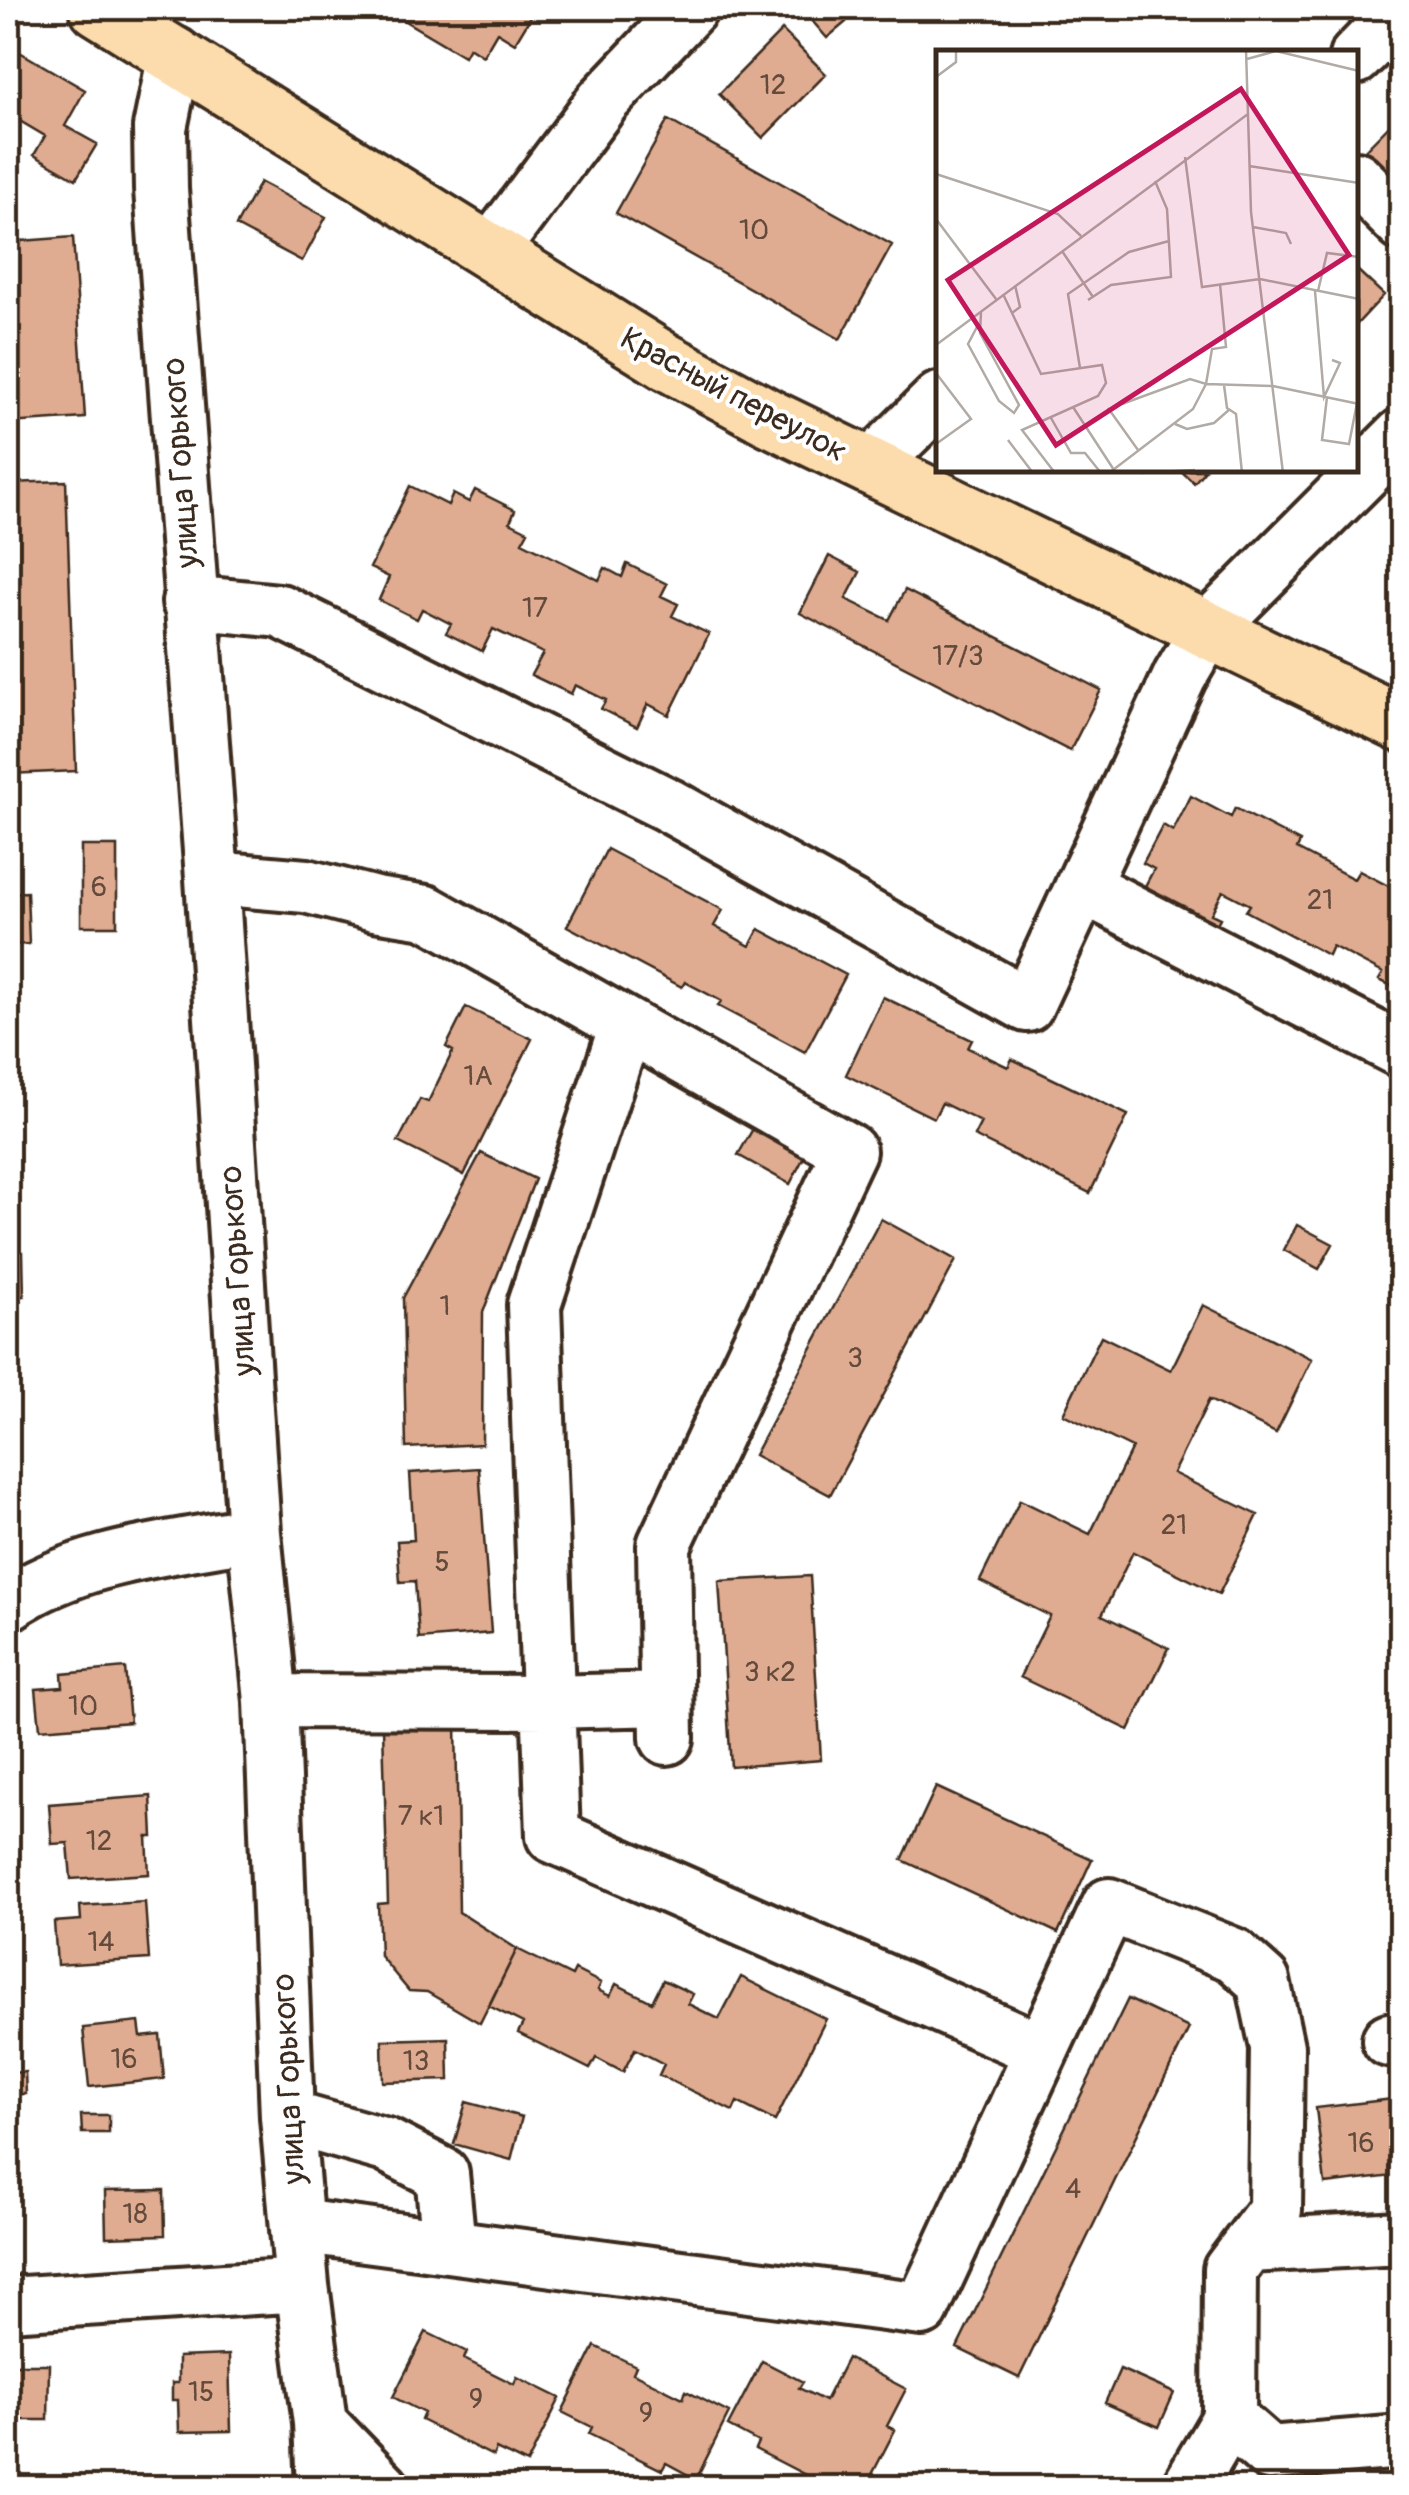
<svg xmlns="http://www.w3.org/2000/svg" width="1409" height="2495" font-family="Pangolin,sans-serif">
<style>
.building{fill:#dfac92;stroke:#3b2a1e;stroke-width:2.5}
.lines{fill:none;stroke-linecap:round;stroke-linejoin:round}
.minor-casing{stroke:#3b2a1e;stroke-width:60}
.major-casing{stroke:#3b2a1e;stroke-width:62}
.minor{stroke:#fff;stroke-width:52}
.major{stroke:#fcdcac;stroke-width:55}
.labels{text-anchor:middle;stroke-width:8;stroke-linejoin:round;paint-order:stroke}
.number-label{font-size:28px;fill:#644a3b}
.street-label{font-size:32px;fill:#3b2a1e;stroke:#fff}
.inset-road{fill:none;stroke:#b1aaa5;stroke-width:2.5}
.view{fill:#c2185b;fill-opacity:0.15;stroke:#c2185b;stroke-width:5}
.inset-edge{fill:none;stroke:#3b2a1e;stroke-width:5}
</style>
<rect width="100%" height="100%" fill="#fff"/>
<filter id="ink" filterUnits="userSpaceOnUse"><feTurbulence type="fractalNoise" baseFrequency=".01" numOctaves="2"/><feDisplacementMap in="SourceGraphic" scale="20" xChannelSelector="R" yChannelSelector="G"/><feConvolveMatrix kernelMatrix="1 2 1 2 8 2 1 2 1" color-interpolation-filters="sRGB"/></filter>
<g filter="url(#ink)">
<path class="building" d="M383 8H536L515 43 497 32 483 56 469 47 464 56Z
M801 8H834L846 22 827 38Z
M782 30 826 74 763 138 719 94Z
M18 51 85 90 65 126 97 144 76 179 34 155 45 136 8 114V69Z
M1402 112V210L1356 159Z
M668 120 892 245 840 339 616 213Z
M260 182 326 217 302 261 236 226Z
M73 237 85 418 8 423V242Z
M1356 269 1384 295 1356 325Z
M1180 470H1205L1194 483Z
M66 481 76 771 8 774V483Z
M410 486 448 505 453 494 469 502 475 490 515 510 510 522 528 531 522 542 599 580 605 568 622 577 627 564 667 584 661 596 678 604 672 616 709 634 669 715 648 704 637 727 601 709 606 700 575 685 571 694 531 675 543 653 493 629 482 651 446 633 451 624 422 609 417 619 379 600 389 577 370 568Z
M829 556 860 572 846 599 889 620 905 590 1101 690 1070 751 800 613Z
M1191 796 1231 817 1235 808 1300 842 1297 849 1354 879 1359 871 1402 893V991L1379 980 1383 973 1332 946 1328 955 1246 911 1250 905 1223 891 1211 914 1220 918 1211 936 1134 907 1154 869 1143 863 1163 825 1173 831Z
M81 846H117V926H81Z
M607 849 723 910 714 926 750 946 759 929 846 975 805 1052 718 1006 721 1001 685 982 682 987 567 926Z
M27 892 29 944 8 945V893Z
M883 997 972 1040 968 1048 1008 1067 1012 1059 1128 1115 1090 1193 974 1136 981 1122 942 1103 934 1118 846 1075Z
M466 1007 532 1039 464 1175 398 1142 420 1099 428 1102 453 1051 446 1047Z
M754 1127 805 1155 790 1184 738 1155Z
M481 1153 535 1179 483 1312 482 1444 406 1448 403 1298Z
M881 1219 956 1260 830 1495 754 1455Z
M1297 1225 1333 1244 1319 1269 1284 1250Z
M23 1252 24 1296H8V1253Z
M1203 1305 1312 1359 1276 1433 1209 1400 1173 1473 1258 1515 1219 1594 1133 1552 1102 1615 1169 1648 1129 1730 1020 1677 1050 1616 980 1581 1020 1500 1090 1534 1132 1448 1063 1414 1101 1336 1171 1370Z
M479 1468 491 1633 419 1639 415 1581 400 1582 397 1541 414 1540 410 1473Z
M810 1576 821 1760 731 1767 719 1581Z
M125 1668 130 1722 40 1729 36 1689 63 1687 62 1674Z
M456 1720 459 1912 517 1949 480 2023 427 1992 409 1991 380 1956 378 1904 388 1903 383 1727Z
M936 1787 1092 1859 1058 1933 902 1860Z
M151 1796 153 1837H147L149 1874 71 1879 68 1843 52 1844 49 1804Z
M145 1902 149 1959 57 1965 54 1922 81 1920 80 1906Z
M517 1949 572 1976 575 1970 601 1983 598 1990 610 1996 616 1984 652 2002 663 1980 693 1994 688 2004 719 2019 741 1977 826 2019 775 2121 737 2102 733 2111 659 2075 664 2064 635 2049 623 2072 596 2058 590 2069 518 2033 523 2023 489 2006Z
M1128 1999 1189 2028 1019 2378 957 2348Z
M139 2022 141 2037 160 2035 164 2079 89 2087 83 2028Z
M448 2038 449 2080 383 2082 382 2040Z
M25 2072 26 2094H8V2073Z
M1402 2098V2175L1325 2184 1316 2108Z
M466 2102 522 2117 511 2160 454 2144Z
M81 2115H109V2133H82Z
M164 2190 165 2235 106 2237 105 2191Z
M426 2332 467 2352 464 2359 514 2384 517 2377 560 2398 527 2464 496 2449 493 2456 421 2420 424 2413 393 2397Z
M595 2346 636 2366 633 2373 683 2398 686 2391 729 2413 696 2479 666 2463 662 2470 589 2434 592 2427 562 2412Z
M229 2355 231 2431 179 2432 178 2400H172V2383H178V2357Z
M847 2358 906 2389 887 2426 895 2430 865 2488H846L831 2479 827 2486 755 2449 758 2442 728 2426 762 2361 803 2382 799 2388 825 2401Z
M8 2364H49L48 2420H12V2406H8Z
M1120 2369 1174 2393 1159 2427 1105 2403Z
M993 2477 1032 2488H989Z
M237 2479 238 2488H213L212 2483Z
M1401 2481 1402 2488H1375L1374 2483Z"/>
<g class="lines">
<g class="minor-casing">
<path id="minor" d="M175 54 160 128 161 189 212 878 254 1533 271 1701 287 2117 302 2285 320 2423 323 2488
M1356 57 1402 10
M1356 178 1402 224
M491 251 603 101 691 8
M870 467 939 399
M189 602 280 611 668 805 1027 1005 1180 676 1207 630 1402 435
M212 878 306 886 375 904 426 912 849 1151 664 1545 667 1738
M1082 886 1402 1051
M626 1026 534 1305 553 1836 1041 2050
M8 1604C77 1556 172 1548 254 1533
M271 1701 548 1702 666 1699
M1389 2040 1402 2038
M287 2117 386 2145 442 2174 449 2246
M298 2226 922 2309 1109 1905 1234 1955 1263 1981 1277 2047 1275 2210 1230 2270 1229 2418 1188 2488
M1248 2246 1402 2238
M8 2304 302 2285
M1229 2418 1269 2453 1402 2442
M320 2423 383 2488"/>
</g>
<g class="major-casing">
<path id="major" d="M98 8 665 361 770 418 1402 724"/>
</g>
<use href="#minor" class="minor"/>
<use href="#major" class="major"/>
</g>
</g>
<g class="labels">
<g class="number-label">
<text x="773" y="94">12</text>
<text x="754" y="239">10</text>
<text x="535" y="617">17</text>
<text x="958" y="665">17/3</text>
<text x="99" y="896">6</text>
<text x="1320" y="909">21</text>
<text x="478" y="1085">1А</text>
<text x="445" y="1315">1</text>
<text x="855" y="1367">3</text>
<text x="1174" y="1534">21</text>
<text x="442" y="1571">5</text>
<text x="770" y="1681">3 к2</text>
<text x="83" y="1715">10</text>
<text x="421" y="1825">7 к1</text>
<text x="99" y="1850">12</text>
<text x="101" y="1951">14</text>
<text x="124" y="2068">16</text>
<text x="416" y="2070">13</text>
<text x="1361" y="2152">16</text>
<text x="1073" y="2198">4</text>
<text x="135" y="2223">18</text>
<text x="201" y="2401">15</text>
<text x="476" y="2408">9</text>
<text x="646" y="2422">9</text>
</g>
<g class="street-label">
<text transform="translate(734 394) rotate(28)" y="11">Красный переулок</text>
<text transform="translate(180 463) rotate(-94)" y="11">улица Горького</text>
<text transform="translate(237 1271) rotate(-94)" y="11">улица Горького</text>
<text transform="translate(288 2079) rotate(-93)" y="11">улица Горького</text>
</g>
</g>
<g transform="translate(936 50)">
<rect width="422" height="422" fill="#fff"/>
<path class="inset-road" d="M310 0 315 162 347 423M311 9 340 1 423 21M0 27 20 12V0M249 107 266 237 324 229 423 249M313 116 423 133M0 124 122 164 145 186M0 169 60 249M317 177 350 183 355 194M126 201 157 247M379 241 388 347 404 313 396 310M382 241 391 203 423 207M67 244 105 324 166 315 170 333 162 346 86 380 119 423M152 250 175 235 235 227 231 159 219 131M76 263 84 257 79 235M42 275 32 294 63 351 78 363 83 355 44 283 45 262M0 295 312 64M144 318 132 244 193 202 233 191M0 323 35 369 0 394M288 335 291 358 300 364 306 423M391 347 386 390 413 394 421 353M186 354 254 329 270 334 276 299 290 297 284 234M137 357 178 420M172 358 202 400M115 368 135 403H149L165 423M239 374 251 379 278 373 294 359M72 390 97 423M173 423 257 359 270 334 337 336 423 354M204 423 259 420"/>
<path class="view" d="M305 39 413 205 120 395 12 230Z"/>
<rect width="422" height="422" class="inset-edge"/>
</g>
<rect width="1409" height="2495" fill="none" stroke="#fff" stroke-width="40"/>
<rect x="20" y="20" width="1369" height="2455" fill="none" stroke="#3b2a1e" stroke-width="4" filter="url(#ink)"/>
</svg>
